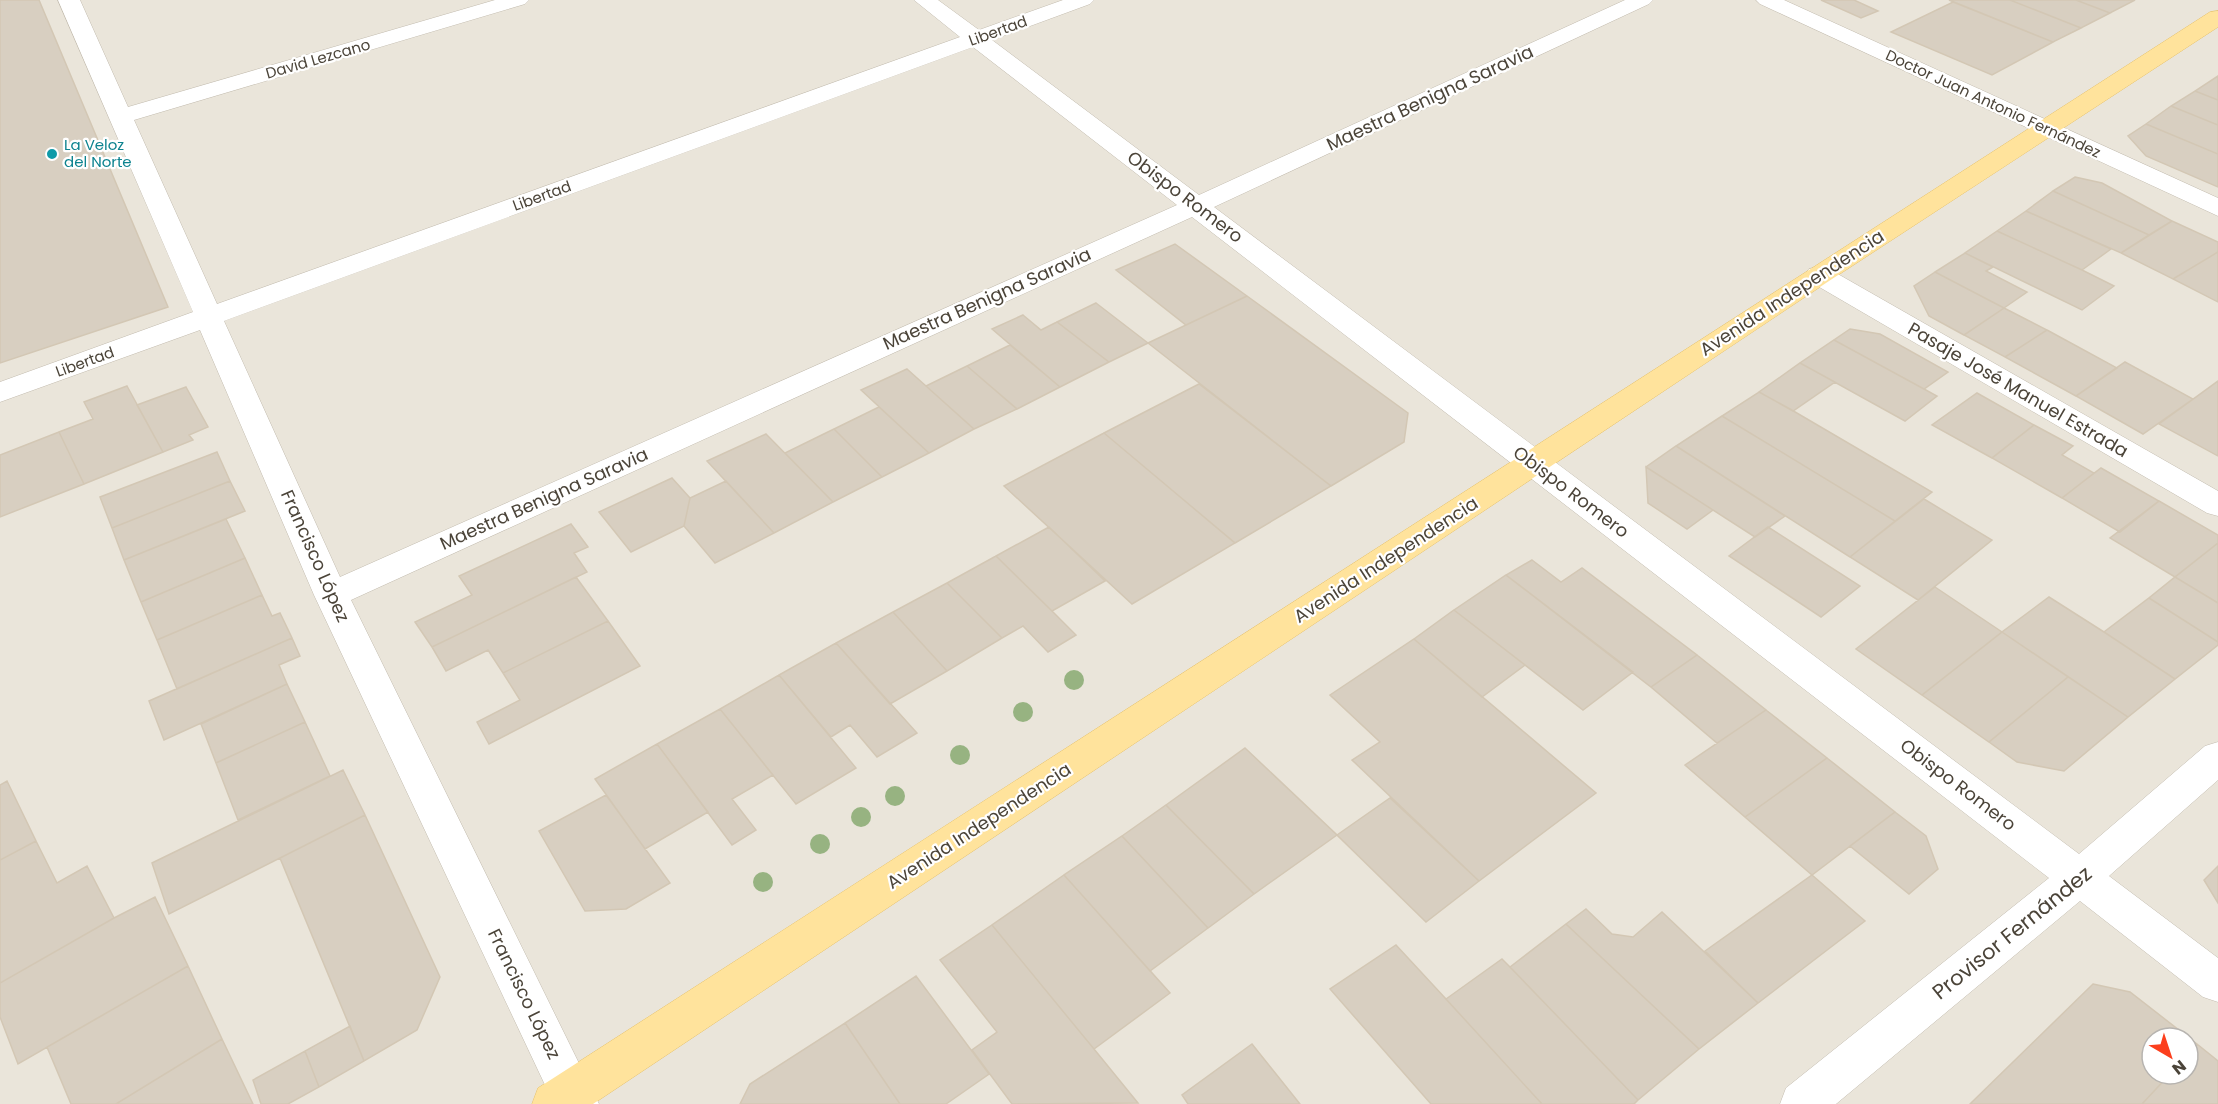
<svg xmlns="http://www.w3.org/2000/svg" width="2218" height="1104" font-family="Poppins,sans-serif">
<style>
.residential{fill:#eae5da;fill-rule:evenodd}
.building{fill:#d8cfc1;stroke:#d3c7b4;stroke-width:1.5}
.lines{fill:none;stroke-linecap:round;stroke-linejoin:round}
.minor-casing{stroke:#c2bbae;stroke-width:1}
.major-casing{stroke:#e6c16a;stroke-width:1}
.minor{fill:#fff;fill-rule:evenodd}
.major{fill:#ffe39c;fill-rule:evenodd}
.tree{fill:#97b381}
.culture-dot{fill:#0f9aa8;stroke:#fff;stroke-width:2}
.labels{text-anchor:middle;stroke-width:4.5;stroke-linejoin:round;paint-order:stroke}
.far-street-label{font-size:15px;fill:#4b4439;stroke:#fff}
.far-culture-label{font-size:15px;fill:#0d838f;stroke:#fff;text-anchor:start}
.street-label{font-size:18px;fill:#4b4439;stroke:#fff}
.near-street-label{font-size:21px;fill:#4b4439;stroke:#fff}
</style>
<rect width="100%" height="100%" fill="#f6f3ec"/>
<path class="residential" d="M0 0H2218V1104H0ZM2152 1038H2188V1074H2152Z"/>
<path class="building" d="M0 0H39L168 307 0 363Z
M1821 0H1854L1878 11 1861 18Z
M1949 0H2010L2081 28 2053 42Z
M2010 0H2076L2110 13 2081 28Z
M2076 0H2135L2110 13Z
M1953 2 2053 42 1992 75 1891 32Z
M2218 76V100L2195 91Z
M2195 91 2218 100V125L2171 106Z
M2171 106 2218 125V154L2146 124Z
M2146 124 2218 154V187L2146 156 2128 136Z
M2075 177 2102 183 2172 221 2149 235 2053 191Z
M2053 191 2149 235 2121 253 2026 211Z
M2026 211 2111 249 2082 270 1997 231Z
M2172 221 2218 242V252L2173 279 2121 253Z
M1997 231 2082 270 2114 286 2082 310 1965 253Z
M1175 244 1247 296 1186 325 1116 270Z
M2218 252V302L2173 279Z
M1965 253 1993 267 1986 271 2027 292 2004 308 1935 272Z
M1935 272 2004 308 1964 335 1929 316 1914 286Z
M1247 296 1408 413 1404 442 1331 486 1148 343Z
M1096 303 1148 343 1109 362 1057 322Z
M2004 308 2047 330 2005 357 1964 335Z
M1023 315 1041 330 1057 322 1109 362 1060 387 992 329Z
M1850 329 1880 334 1948 372 1924 389 1834 340Z
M2047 330 2117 368 2076 396 2005 357Z
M1834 340 1924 389 1937 396 1905 421 1800 363Z
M1010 345 1060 387 1017 409 967 366Z
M2125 362 2193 399 2143 434 2076 396Z
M1800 363 1835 382 1793 411 1759 392Z
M967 366 1017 409 974 429 926 386Z
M907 369 926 386 974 429 929 453 861 390Z
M2218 381V456L2159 424Z
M1199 384 1331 486 1235 543 1104 433Z
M127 386 163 452 84 484 59 432 93 419 84 402Z
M186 387 208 427 189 435 193 440 163 452 137 405Z
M1759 392 1790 409 1932 492 1895 521 1722 416Z
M1977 393 2034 425 1992 458 1932 425Z
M879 407 929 453 882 477 834 429Z
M1722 416 1895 521 1850 557 1676 446Z
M2034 425 2073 446 2062 455 2094 473 2062 498 1992 458Z
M834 429 882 477 833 502 785 453Z
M59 432 84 484 0 517V455Z
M1104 433 1235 543 1132 604 1004 486Z
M766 434 833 502 774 533 707 461Z
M1676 446 1785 516 1755 537 1646 467Z
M217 452 230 481 112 528 100 497Z
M1646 467 1713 510 1687 529 1648 503Z
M2101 468 2159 501 2120 532 2062 498Z
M672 478 690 498 684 526 631 552 599 512Z
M230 481 245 511 124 560 112 528Z
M726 481 774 533 715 563 684 526 690 498Z
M1924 499 1992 540 1918 600 1850 557Z
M2159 501 2218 535V543L2175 577 2110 538Z
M226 519 245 558 141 602 124 560Z
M571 524 588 547 574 553 587 572 432 647 415 622 472 595 459 576Z
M1049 527 1105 581 1052 611 996 556Z
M1768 527 1860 586 1821 617 1729 556Z
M2218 543V603L2175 577Z
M996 556 1052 611 1076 635 1048 652 1023 626 1002 638 947 583Z
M245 558 262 595 157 640 141 602Z
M1532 560 1561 582 1582 568 1697 655 1651 687 1506 575Z
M1506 575 1633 672 1583 710 1454 610Z
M576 577 608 621 503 673 488 650 446 671 432 647Z
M2175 577 2218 603V642L2149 598Z
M947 583 1002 638 947 671 893 612Z
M1935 587 2002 632 1922 695 1856 649Z
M262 595 272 616 280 613 292 638 177 689 157 640Z
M2049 597 2104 632 2175 679 2128 717 2002 632Z
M2149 598 2218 642V645L2175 679 2104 632Z
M1454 610 1525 665 1482 697 1414 639Z
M893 612 947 671 890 704 836 643Z
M608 621 640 666 489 744 477 722 520 700 503 673Z
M2002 632 2068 677 1989 742 1922 695Z
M292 638 300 656 279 665 287 684 164 740 149 701Z
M1414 639 1596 793 1479 881 1352 760 1380 742 1330 695Z
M836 643 917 733 877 757 850 725 831 737 779 675Z
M1697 655 1766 710 1717 743 1651 687Z
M779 675 856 768 796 804 720 709Z
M2068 677 2128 717 2064 771 2017 762 1989 742Z
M287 684 305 722 216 763 201 724Z
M720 709 773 775 732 799 756 830 732 845 657 744Z
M1766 710 1827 758 1745 817 1685 765Z
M305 722 330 776 238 820 216 763Z
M657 744 708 812 645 849 595 779Z
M1245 748 1337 835 1254 894 1166 805Z
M1827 758 1895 812 1812 875 1745 817Z
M343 770 365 815 169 914 152 863Z
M7 781 36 841 0 860V785Z
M606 795 670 883 626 909 585 911 539 831Z
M1390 798 1479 881 1426 922 1337 835Z
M1166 805 1254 894 1208 928 1122 836Z
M1895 812 1926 836 1938 869 1909 894 1850 846Z
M365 815 440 977 417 1030 364 1061 280 858Z
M1122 836 1208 928 1150 971 1064 875Z
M36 841 57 883 87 866 114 918 0 983V860Z
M2218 866V903L2204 880Z
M1064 875 1170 993 1094 1049 992 925Z
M1812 875 1865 921 1758 1003 1705 951Z
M155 897 188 966 18 1064 0 1017V983L114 918Z
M1586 909 1612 934 1633 937 1662 912 1758 1003 1699 1049 1566 924Z
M1566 924 1699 1049 1638 1100 1510 967Z
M992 925 1094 1049 1138 1103 1012 1104 972 1050 997 1032 940 960Z
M1396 945 1446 999 1542 1104H1431L1330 989Z
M1502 959 1510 967 1638 1100 1634 1104H1542L1446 999Z
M188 966 222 1039 116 1104H71L47 1047Z
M916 976 989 1074 946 1104H900L845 1023Z
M2093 984 2130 992 2197 1044 2188 1054V1038H2152V1074H2170L2142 1104H1970Z
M845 1023 900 1104H740L750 1084Z
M350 1026 364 1061 319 1087 305 1051Z
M222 1039 253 1104H116Z
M1252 1044 1300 1104H1188L1182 1095Z
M2197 1044 2218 1061V1104H2142L2170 1074H2188V1054Z
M305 1051 319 1087 288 1104H261L253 1080Z"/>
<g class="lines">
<g class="minor-casing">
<path id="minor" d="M58 0H80L128 107 495 0H529L525 4 134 120 217 304 960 37 914 0H938L979 30 1063 0H1094L1090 4 992 40 1199 195 1625 0H1653L1649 4 1214 207 2079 854 2205 746 2218 742V780L2109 876 2218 958V1002L2203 997 2080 901 1836 1104H1780L1786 1088 2049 878 1192 217 351 600 599 1104H554L314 595 200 330 0 402V382L193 312ZM973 47 1177 205 340 577 224 321Z
M1756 0H1784L2218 198V216L1760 4Z
M1819 267 1829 269 2218 491V516L2207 513 1809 281 1805 275 1809 269Z"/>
</g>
<g class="major-casing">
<path id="major" d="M2218 11V27L1829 281 593 1104H532L538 1088 2210 12Z"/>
</g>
<use href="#minor" class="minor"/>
<use href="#major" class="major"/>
</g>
<g class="tree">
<circle cx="1074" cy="680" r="10"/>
<circle cx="1023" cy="712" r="10"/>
<circle cx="960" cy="755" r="10"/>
<circle cx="895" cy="796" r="10"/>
<circle cx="861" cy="817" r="10"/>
<circle cx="820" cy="844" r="10"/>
<circle cx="763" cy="882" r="10"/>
</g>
<circle class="culture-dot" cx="52" cy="154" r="6"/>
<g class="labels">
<g class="far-street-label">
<text transform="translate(998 31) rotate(-20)" y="5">Libertad</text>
<text transform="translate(318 59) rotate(-16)" y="5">David Lezcano</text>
<text transform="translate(1993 104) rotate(25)" y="5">Doctor Juan Antonio Fernández</text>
<text transform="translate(542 196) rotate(-20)" y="5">Libertad</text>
<text transform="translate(85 362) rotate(-20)" y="5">Libertad</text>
</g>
<g class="far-culture-label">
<text x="64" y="150">La Veloz<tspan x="64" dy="17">del Norte</tspan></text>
</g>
<g class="street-label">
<text transform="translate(1430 98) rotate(-25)" y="6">Maestra Benigna Saravia</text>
<text transform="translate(1185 197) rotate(37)" y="6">Obispo Romero</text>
<text transform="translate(1792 293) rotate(-33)" y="6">Avenida Independencia</text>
<text transform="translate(987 299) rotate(-24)" y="6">Maestra Benigna Saravia</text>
<text transform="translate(2018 390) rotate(30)" y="6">Pasaje José Manuel Estrada</text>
<text transform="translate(1571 492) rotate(37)" y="6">Obispo Romero</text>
<text transform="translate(544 499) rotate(-24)" y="6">Maestra Benigna Saravia</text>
<text transform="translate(315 556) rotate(66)" y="6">Francisco López</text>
<text transform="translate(1386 560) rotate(-33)" y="6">Avenida Independencia</text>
<text transform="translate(1958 785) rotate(37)" y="6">Obispo Romero</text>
<text transform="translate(979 826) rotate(-33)" y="6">Avenida Independencia</text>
<text transform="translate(524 994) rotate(64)" y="6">Francisco López</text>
</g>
<g class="near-street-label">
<text transform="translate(2012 933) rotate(-39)" y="7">Provisor Fernández</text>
</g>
</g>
<g transform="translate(2170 1056) rotate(141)"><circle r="28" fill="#ffffff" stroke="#b7b4b0" stroke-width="1.5"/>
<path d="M0-4.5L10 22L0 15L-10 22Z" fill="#fc3f1d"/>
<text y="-9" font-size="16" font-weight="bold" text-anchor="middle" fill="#4b4439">N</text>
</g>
</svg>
